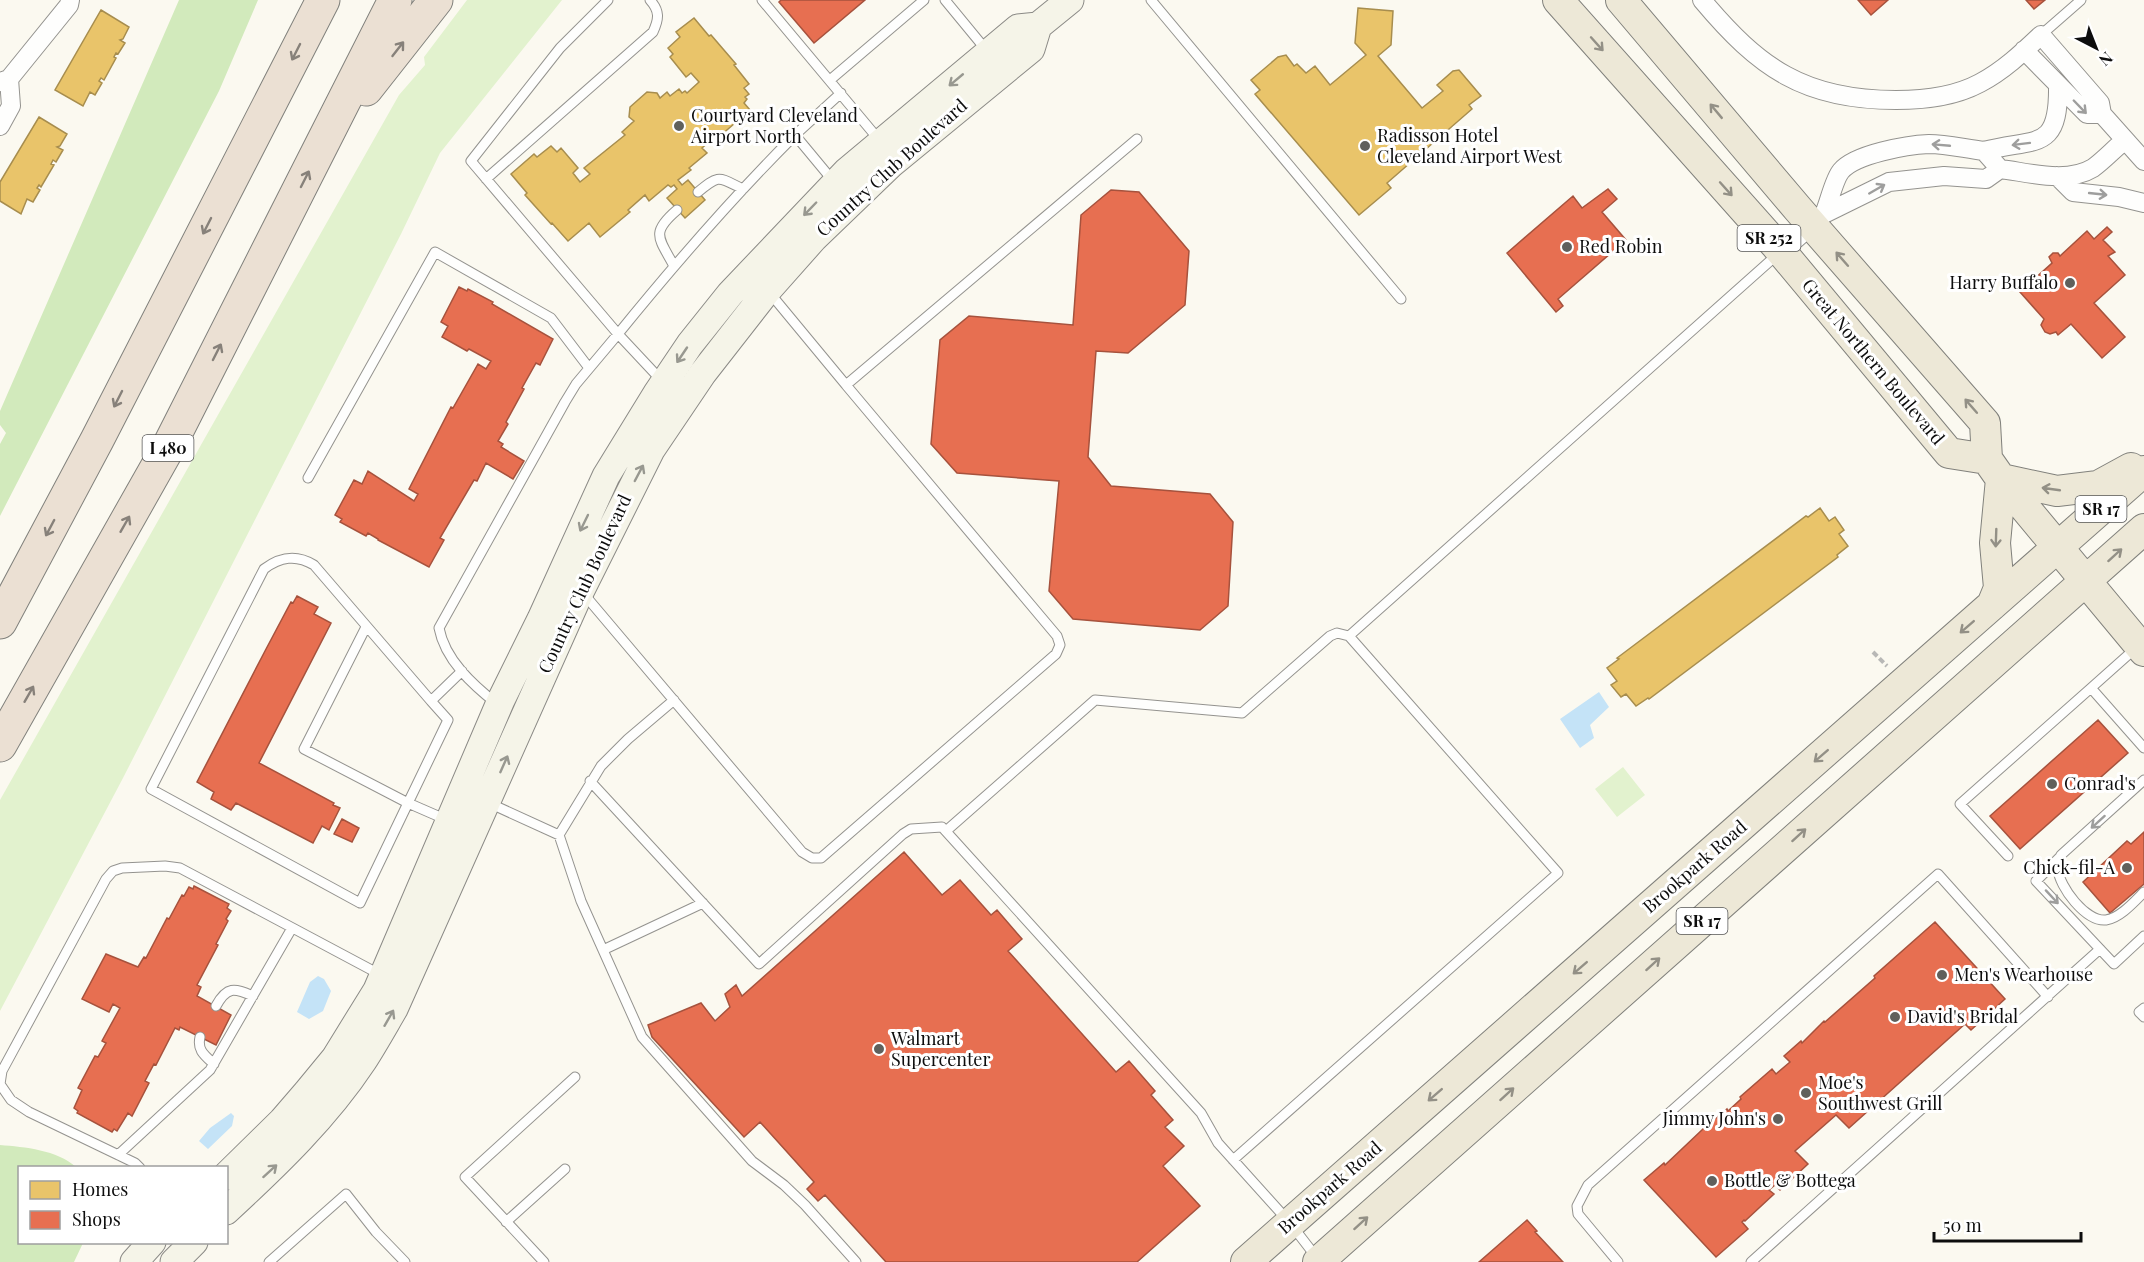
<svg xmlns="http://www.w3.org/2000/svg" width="2144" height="1262" font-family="'Playfair Display',serif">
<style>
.green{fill:#e2f2ce}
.forest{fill:#d2eabc}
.water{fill:#c4e3f7}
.homes{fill:#e9c46a;stroke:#a78d4e;stroke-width:1.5}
.shops{fill:#e76f51;stroke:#a6523d;stroke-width:1.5}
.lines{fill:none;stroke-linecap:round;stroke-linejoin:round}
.lane-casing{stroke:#94938f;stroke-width:11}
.street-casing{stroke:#94938f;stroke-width:20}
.secondary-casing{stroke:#8b8a86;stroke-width:29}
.primary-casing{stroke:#81817c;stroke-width:32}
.highway-casing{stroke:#81817c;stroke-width:35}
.path{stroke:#b8b8b6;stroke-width:4;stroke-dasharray:6 3;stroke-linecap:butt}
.lane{stroke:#fefefd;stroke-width:9}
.street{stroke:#fefefd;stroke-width:18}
.secondary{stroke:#f5f4e8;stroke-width:27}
.primary{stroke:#ede8d7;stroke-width:30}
.highway{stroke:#ebe0d3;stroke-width:33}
.oneway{stroke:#939086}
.oneway2{stroke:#87817a}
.oneway3{stroke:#989890}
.oneway4{stroke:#9e9e9d}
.poi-dot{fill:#60605c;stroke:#fff;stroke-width:2}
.labels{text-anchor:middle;stroke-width:6;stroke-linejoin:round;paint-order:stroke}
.shield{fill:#fff;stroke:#565656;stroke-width:1.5}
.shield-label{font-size:16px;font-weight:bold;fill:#0d0d0d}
.poi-label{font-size:18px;fill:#0d0d0d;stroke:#fff;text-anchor:start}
.street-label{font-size:18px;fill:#0d0d0d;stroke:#fff}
</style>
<rect width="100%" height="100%" fill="#fbf9f0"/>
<path class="green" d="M467 0H562L440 153 401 234 123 778 0 1011V800L399 95 425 65 424 57Z
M1623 767 1645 795 1617 817 1595 789Z"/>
<path class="forest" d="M179 0H258L219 91 0 516V444L6 433 0 425V411Z
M0 1145C25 1147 57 1150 76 1167L20 1168V1242L83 1243 74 1262H0Z"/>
<path class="water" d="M1599 692 1609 707 1590 725 1594 738 1580 748 1560 719Z
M318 976 324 979 331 991 323 1011 309 1019 297 1012 310 982Z
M231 1113 234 1116 232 1126 208 1149 199 1141 210 1128Z"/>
<path class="homes" d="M1358 8 1393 11 1391 45 1378 56 1422 108 1443 91 1437 85 1453 71 1459 70 1481 96 1469 105 1472 109 1387 183 1391 188 1359 215 1255 94 1260 90 1251 80 1278 57 1286 55 1294 66 1297 64 1306 73 1315 66 1330 85 1366 55 1355 43Z
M101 10 129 27 123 39 120 40 125 43 118 54 116 53 114 57 116 58 104 80 101 78 99 81 102 83 95 95 90 92 83 106 55 90Z
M694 18 709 36 711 35 736 64 734 65 749 84 744 88 749 94 745 97 747 99 744 103 750 110 720 136 718 134 702 148 707 153 689 168 691 170 678 180 682 185 688 180 705 200 685 218 667 198 677 189 674 185 671 187 668 185 649 201 645 195 628 210 630 212 600 237 589 223 568 241 552 223 551 224 525 195 527 193 511 174 534 154 537 157 551 146 557 152 561 148 578 168 573 173 580 182 590 174 584 168 625 135 622 132 634 121 629 117 630 107 647 92 657 93 660 98 667 92 670 96 679 89 682 93 685 91 687 93 699 82 691 73 686 77 670 57 673 54 668 48 680 37 676 32Z
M39 117 67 134 60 146 57 147 63 150 56 162 53 160 51 164 54 165 41 187 39 185 37 188 40 190 33 202 27 199 21 214 0 201V182Z
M1820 508 1829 521 1835 517 1844 530 1839 534 1848 546 1837 555 1838 557 1649 699 1648 698 1636 706 1626 694 1621 697 1611 685 1617 681 1607 668 1619 659 1617 658 1806 516 1808 517Z"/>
<path class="shops" d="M781 0H865L814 43 779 2Z
M1858 0H1888L1871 15Z
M2026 0H2045L2034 9Z
M1608 189 1617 199 1602 212 1626 240 1558 299 1563 306 1556 312 1507 253 1573 196 1582 208Z
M1111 190 1139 192 1189 251 1185 305 1128 353 1096 351 1088 457 1111 486 1210 494 1233 522 1228 606 1200 630 1073 619 1049 591 1059 481 957 473 931 444 940 340 969 316 1073 325 1081 215Z
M2107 227 2112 232 2103 240 2115 252 2108 256 2125 275 2094 303 2125 337 2102 358 2071 324 2058 335 2056 332 2050 334 2045 332 2041 325 2044 319 2020 292 2052 263 2049 257 2053 253H2058L2060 256 2087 231 2094 239Z
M459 287 467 291 468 289 493 302 492 304 553 339 540 365 536 363 522 388 524 389 506 422 508 424 498 441 503 444 501 447 524 461 513 479 486 463 477 481 474 480 440 538 444 540 429 567 378 540V539L368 533 366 536 340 522 342 519 335 515 354 480 362 484 368 471 414 501 418 494 409 489 451 407 453 408 478 364 486 369 491 361 469 349 467 351 442 337 448 326 441 322Z
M297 596 318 607 314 614 331 623 259 763 334 803 333 805 340 808 329 830 322 826 313 843 236 803 231 810 211 799 214 792 197 782 265 651 291 602 293 603Z
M2098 720 2128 753 2020 849 1990 816Z
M342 819 359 828 352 842 334 834Z
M2144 832V884L2110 913 2083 882 2127 841 2131 844Z
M904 852 942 895 960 880 991 915 997 910 1022 939 1008 951 1116 1072 1129 1061 1155 1091 1151 1095 1173 1120 1165 1127 1184 1146 1163 1166 1200 1206 1137 1262H886L825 1195 818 1201 807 1189 814 1182 760 1122 744 1137 652 1037 648 1025 701 1003 715 1021 730 1007 725 994 736 985 742 996Z
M194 886 229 904 227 908 231 911 226 919 228 921 216 944 218 945 197 985 201 987 197 996 231 1015 216 1045 180 1027 179 1030 175 1028 156 1065 154 1064 145 1081 149 1083 132 1116 128 1113 117 1131 114 1129 112 1132 77 1113 78 1111 74 1108 82 1090 78 1088 95 1056 98 1057 106 1043 102 1041 120 1008 113 1004 109 1012 82 999 106 954 138 967 144 957 146 958 167 918 169 919 182 895 184 896 189 887 193 889Z
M1935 922 2005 999 1971 1030 1965 1024 1849 1128 1836 1115 1795 1151 1808 1164 1780 1190 1775 1185 1769 1190 1774 1194 1745 1221 1744 1220 1742 1222 1748 1229 1716 1257 1644 1180 1664 1163 1665 1165 1704 1128 1727 1109 1728 1111 1741 1099 1740 1097 1772 1069 1776 1074 1790 1062 1784 1056 1801 1041 1802 1043 1824 1021 1825 1022 1875 978 1874 976Z
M1527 1220 1537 1231 1535 1232 1563 1262H1479Z"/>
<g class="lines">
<g class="lane-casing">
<path id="lane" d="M762 0 880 141
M945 0 987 51
M1151 0 1401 299
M2041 35 2081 0
M830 80 924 0
M486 179 653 32C659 19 660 11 650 0
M834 182 795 135 841 93
M698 192C720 174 718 177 743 189
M674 266C659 238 650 233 677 210
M769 292 846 385 1137 139
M662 381 618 334C674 265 732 198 795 135
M308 478 435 252 551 318 589 368
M583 593 802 852 812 858H821L1056 654 1060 645 1057 636 846 385
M366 627 304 749 408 803 360 903 151 789 264 569C280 557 296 554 314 565L431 701
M2137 647 2091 688 2144 748
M497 704C473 685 445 660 439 628L565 402 576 384 618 334 471 161 560 48 608 0
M2144 780 2061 855C2059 860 2057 863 2058 869 2059 887 2086 922 2106 920 2120 918 2134 902 2144 892
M590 781 759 964 903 834 911 829 942 827 1201 1113 1218 1143 1290 1223 1317 1258
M489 803 559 835 601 766 628 739 674 700
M447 820 408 803 448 720 431 701 462 671
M946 831 1095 700 1242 713 1330 636 1337 633 1349 636
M559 835 581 901 642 1037 752 1161 784 1185 805 1205 856 1262
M2008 856 1960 804 2091 688
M2060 857 2036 881 2114 964 2144 936
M603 950 703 903
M216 1006C227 986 234 988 253 996
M2144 1008 2139 1012 2144 1017
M200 1037C197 1050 204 1055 214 1064
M118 1155 210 1070 292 928
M1233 1160 1558 873 1349 636 1779 253
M140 1168 135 1163 29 1112 11 1100 0 1084 2 1071 106 879 113 871 122 868 165 866 180 868 381 975
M506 1222 565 1169
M269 1262 346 1194 376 1232 405 1262
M544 1262 465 1177 575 1077
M1618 1262 1578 1214 1577 1206 1588 1185 1938 874 2048 997
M1751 1262 2100 949"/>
</g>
<g class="street-casing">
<path id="street" d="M1702 0C1759 68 1804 100 1896 100 1925 100 1954 97 1980 83 2003 71 2022 53 2041 35L2100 103 2102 114H2087L2024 50
M0 82 9 79 69 5 70 0
M2102 114 2144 161
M0 126 11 106 9 79
M1984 151C2034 137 2059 154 2058 86
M2000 169C2027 172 2067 184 2093 168 2104 160 2114 149 2125 140
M2057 176 2073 192 2119 197 2144 203
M1781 252 1824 214 1889 182 1944 176 1986 179 2000 169 1984 151C1966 149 1947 144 1929 144 1907 145 1855 154 1841 171 1834 179 1829 203 1824 214"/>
</g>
<g class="secondary-casing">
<path id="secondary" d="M226 1176 282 1121 307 1092 335 1058 377 990 501 700 541 619 606 476 657 393 690 344 730 294 847 171 1018 28 1038 26 1070 0
M226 1211C276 1165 326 1117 363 1061 374 1044 384 1026 394 1009L581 590 651 450 703 373 767 291 814 238 891 164 1031 49 1038 26
M134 1262 152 1242
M174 1262 194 1242"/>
</g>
<g class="primary-casing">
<path id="primary" d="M1558 0 1775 244 1949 453 1987 459
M1621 0 1798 209 1985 423 1987 459 2001 479 2144 651
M2001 479 2057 491 2098 486 2131 468
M1992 605 1999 588 1995 543 2001 479
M1246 1262 2144 471
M1318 1262 2144 529"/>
</g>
<g class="highway-casing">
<path id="highway" d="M366 89 436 0
M0 622 97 440 323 0
M0 745 169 446 395 0"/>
</g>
<path class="path" d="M1873 652 1887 666"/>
<use href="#lane" class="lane"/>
<use href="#street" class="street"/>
<use href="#secondary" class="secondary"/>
<use href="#primary" class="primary"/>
<use href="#highway" class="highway"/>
</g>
<defs><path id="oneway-shaft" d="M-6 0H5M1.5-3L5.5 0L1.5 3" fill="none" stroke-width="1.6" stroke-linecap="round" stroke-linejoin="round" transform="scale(1.5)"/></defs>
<g class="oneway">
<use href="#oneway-shaft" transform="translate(1597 44) rotate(48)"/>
<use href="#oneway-shaft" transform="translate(1716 111) rotate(-130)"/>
<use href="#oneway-shaft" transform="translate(1726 189) rotate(48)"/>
<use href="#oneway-shaft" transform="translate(1842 259) rotate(-131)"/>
<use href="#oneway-shaft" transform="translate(1971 406) rotate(-131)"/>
<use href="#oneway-shaft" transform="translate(2051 489) rotate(-172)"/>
<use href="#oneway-shaft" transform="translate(1996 538) rotate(92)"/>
<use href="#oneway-shaft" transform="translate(2115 555) rotate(-42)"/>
<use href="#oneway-shaft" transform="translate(1967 627) rotate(139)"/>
<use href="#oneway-shaft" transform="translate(1821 756) rotate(139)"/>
<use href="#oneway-shaft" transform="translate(1799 835) rotate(-42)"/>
<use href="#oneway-shaft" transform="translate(1653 964) rotate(-42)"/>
<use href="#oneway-shaft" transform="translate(1580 968) rotate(139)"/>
<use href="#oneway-shaft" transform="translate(1507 1094) rotate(-42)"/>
<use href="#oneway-shaft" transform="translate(1435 1095) rotate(139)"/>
<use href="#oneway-shaft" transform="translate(1361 1223) rotate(-42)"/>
</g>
<g class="oneway2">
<use href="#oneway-shaft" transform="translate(398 49) rotate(-52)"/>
<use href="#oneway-shaft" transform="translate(296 52) rotate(117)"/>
<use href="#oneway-shaft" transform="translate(305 179) rotate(-63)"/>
<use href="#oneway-shaft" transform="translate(207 226) rotate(117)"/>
<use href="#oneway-shaft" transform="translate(217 352) rotate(-63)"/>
<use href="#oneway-shaft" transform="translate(118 399) rotate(117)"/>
<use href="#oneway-shaft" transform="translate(125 524) rotate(-60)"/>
<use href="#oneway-shaft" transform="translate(50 528) rotate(118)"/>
<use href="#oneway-shaft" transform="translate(29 694) rotate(-60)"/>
</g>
<g class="oneway3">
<use href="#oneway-shaft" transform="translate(956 80) rotate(140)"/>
<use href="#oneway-shaft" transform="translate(810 209) rotate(134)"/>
<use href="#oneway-shaft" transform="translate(682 355) rotate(124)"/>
<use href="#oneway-shaft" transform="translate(639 473) rotate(-62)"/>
<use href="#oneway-shaft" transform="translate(584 523) rotate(116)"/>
<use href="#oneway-shaft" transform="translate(504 764) rotate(-66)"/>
<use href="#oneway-shaft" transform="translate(389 1018) rotate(-60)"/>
<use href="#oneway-shaft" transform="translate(270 1171) rotate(-42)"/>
</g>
<g class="oneway4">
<use href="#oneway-shaft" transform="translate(2080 107) rotate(46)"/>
<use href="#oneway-shaft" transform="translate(2021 144) rotate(173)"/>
<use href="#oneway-shaft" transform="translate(1941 145) rotate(-175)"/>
<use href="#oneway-shaft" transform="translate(1877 189) rotate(-30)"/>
<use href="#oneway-shaft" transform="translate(2098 194) rotate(6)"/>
<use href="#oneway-shaft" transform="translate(2098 822) rotate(138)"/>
<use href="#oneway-shaft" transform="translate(2052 897) rotate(47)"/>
</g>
<g class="poi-dot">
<circle cx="679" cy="126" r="6"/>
<circle cx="1365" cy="146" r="6"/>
<circle cx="1567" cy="247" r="6"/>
<circle cx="2070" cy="283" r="6"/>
<circle cx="2052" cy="784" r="6"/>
<circle cx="2127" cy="868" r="6"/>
<circle cx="1942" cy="975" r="6"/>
<circle cx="1895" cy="1017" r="6"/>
<circle cx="879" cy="1049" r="6"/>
<circle cx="1806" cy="1093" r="6"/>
<circle cx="1778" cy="1119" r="6"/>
<circle cx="1712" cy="1181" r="6"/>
</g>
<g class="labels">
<g class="shield">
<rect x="1737.5" y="225" width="63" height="26" rx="4.5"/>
<rect x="142.5" y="435" width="51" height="26" rx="4.5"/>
<rect x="2075.5" y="496" width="51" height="26" rx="4.5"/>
<rect x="1676.5" y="908" width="51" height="26" rx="4.5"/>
</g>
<g class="shield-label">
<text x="1769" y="244">SR 252</text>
<text x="168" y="454">I 480</text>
<text x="2101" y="515">SR 17</text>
<text x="1702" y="927">SR 17</text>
</g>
<g class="poi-label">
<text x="691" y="122">Courtyard Cleveland<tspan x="691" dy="21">Airport North</tspan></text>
<text x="1377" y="142">Radisson Hotel<tspan x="1377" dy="21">Cleveland Airport West</tspan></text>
<text x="1579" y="253">Red Robin</text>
<text x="2058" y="289" text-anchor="end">Harry Buffalo</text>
<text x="2064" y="790">Conrad's</text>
<text x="2115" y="874" text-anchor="end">Chick-fil-A</text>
<text x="1954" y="981">Men's Wearhouse</text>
<text x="1907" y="1023">David's Bridal</text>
<text x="891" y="1045">Walmart<tspan x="891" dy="21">Supercenter</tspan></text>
<text x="1818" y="1089">Moe's<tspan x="1818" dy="21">Southwest Grill</tspan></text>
<text x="1766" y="1125" text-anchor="end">Jimmy John's</text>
<text x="1724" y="1187">Bottle &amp; Bottega</text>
</g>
<g class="street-label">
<text transform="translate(892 168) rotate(-42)" y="6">Country Club Boulevard</text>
<text transform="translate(1873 362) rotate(50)" y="6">Great Northern Boulevard</text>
<text transform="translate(585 584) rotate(-65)" y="6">Country Club Boulevard</text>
<text transform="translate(1695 867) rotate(-41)" y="6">Brookpark Road</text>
<text transform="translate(1330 1188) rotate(-41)" y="6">Brookpark Road</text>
</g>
</g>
<rect x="18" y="1166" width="210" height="78" fill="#ffffff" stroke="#9e9e9e" stroke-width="1.5"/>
<rect x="30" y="1181" width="30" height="18" fill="#e9c46a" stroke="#9e9e9e" stroke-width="1.5"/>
<text x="72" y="1196" font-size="18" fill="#0d0d0d">Homes</text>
<rect x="30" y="1211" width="30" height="18" fill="#e76f51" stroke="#9e9e9e" stroke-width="1.5"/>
<text x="72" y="1226" font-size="18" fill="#0d0d0d">Shops</text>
<g transform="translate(2096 48) rotate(138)" stroke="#ffffff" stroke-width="4.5" paint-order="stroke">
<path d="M0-4.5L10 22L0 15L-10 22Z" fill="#0d0d0d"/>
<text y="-9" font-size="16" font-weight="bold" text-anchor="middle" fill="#0d0d0d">N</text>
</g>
<path d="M1934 1232v9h147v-9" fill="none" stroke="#0d0d0d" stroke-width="3"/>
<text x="1943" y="1232" font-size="18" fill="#0d0d0d" stroke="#ffffff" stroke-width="4.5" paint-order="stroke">50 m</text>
</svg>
